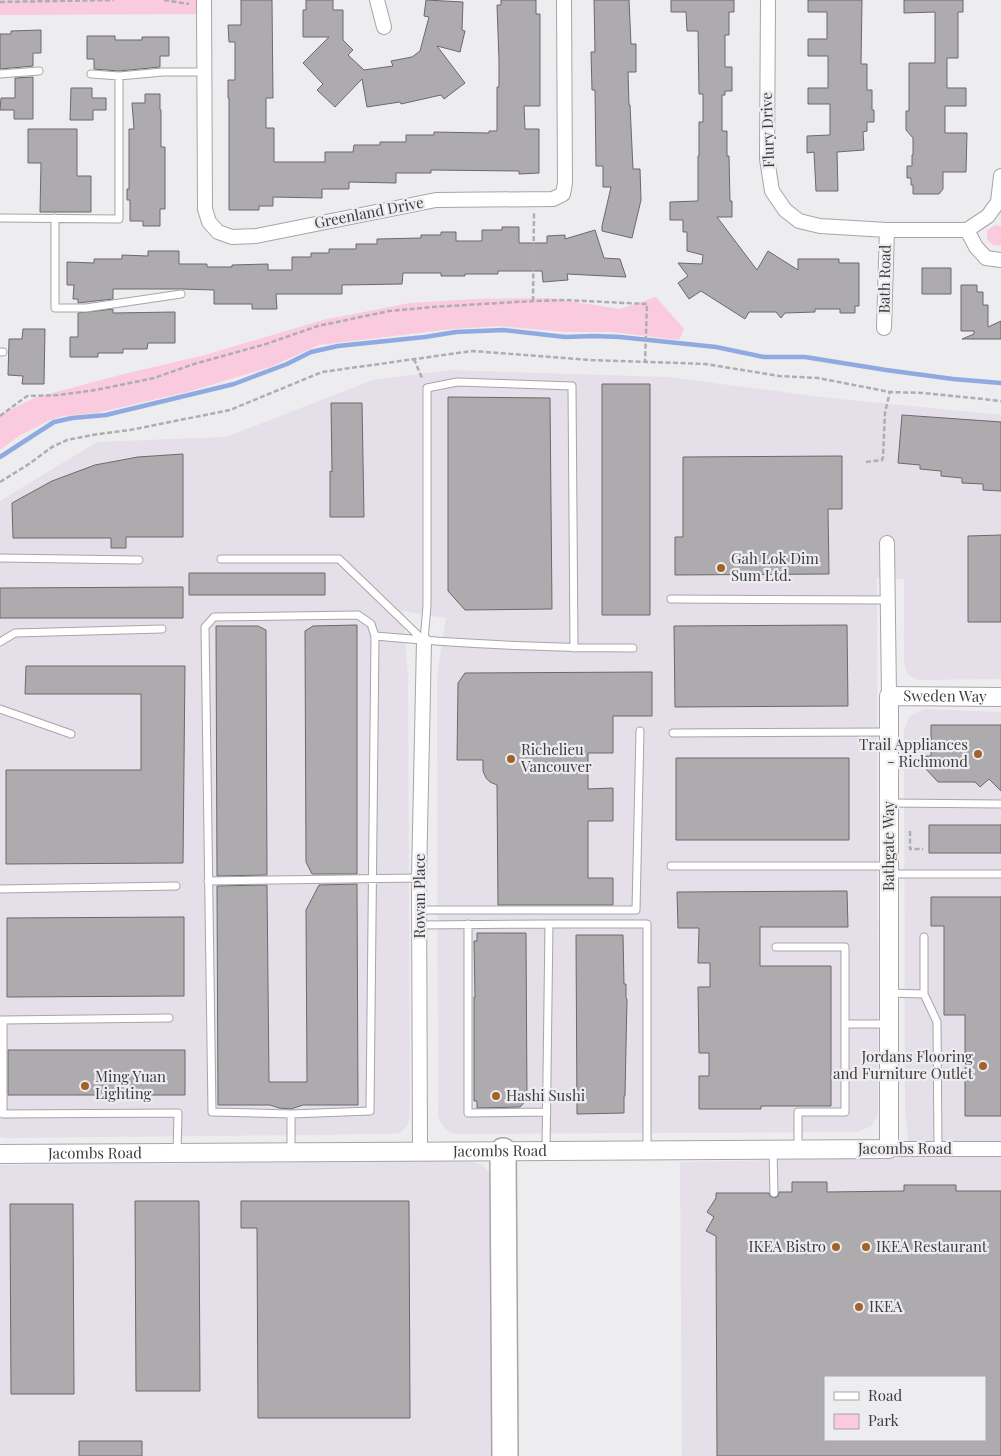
<svg xmlns="http://www.w3.org/2000/svg" width="1001" height="1456" font-family="'Playfair Display',serif">
<style>
.built{fill:#e4dfe9;fill-rule:evenodd}
.green{fill:#facade}
.lines{fill:none;stroke-linecap:round;stroke-linejoin:round}
.stream{stroke:#8faae1;stroke-width:4.5}
.building{fill:#aeabae;stroke:#6c696b;fill-rule:evenodd}
.service-casing{stroke:#a6a5a8;stroke-width:9}
.minor-casing{stroke:#a6a5a8;stroke-width:16}
.tertiary-casing{stroke:#a6a5a8;stroke-width:20}
.motorway-casing{stroke:#a6a5a8;stroke-width:28}
.path{stroke:#aeaeb0;stroke-width:2.5;stroke-dasharray:5 2.5;stroke-linecap:butt}
.service{stroke:#fff;stroke-width:7}
.minor{stroke:#fff;stroke-width:14}
.tertiary{stroke:#fff;stroke-width:18}
.motorway{stroke:#fff;stroke-width:25}
.poi-dot{fill:#a2622b;stroke:#edecef;stroke-width:2}
.labels{text-anchor:middle;stroke-width:4.5;stroke-linejoin:round;paint-order:stroke}
.street-label{font-size:15px;fill:#3c3c3d;stroke:#edecef}
.poi-label{font-size:15px;fill:#3c3c3d;stroke:#edecef;text-anchor:start}
</style>
<rect width="100%" height="100%" fill="#edecef"/>
<path class="built" d="M450 370 666 377 830 398 1001 415V679L918 680 907 674 904 662V579L877 578 878 1112 876 1119 871 1126 857 1132 459 1134 451 1133 445 1129 439 1119 438 1114 437 677 446 618 403 611 408 679 410 1116 408 1124 404 1129 399 1133 392 1134 6 1138 0 1137V501L97 442 226 437 373 380Z
M924 709 1001 712V1456H682L680 1162 910 1157 905 1111 904 731 908 720 912 715ZM825 1377H985V1440H825Z
M439 1161 473 1162 483 1165 492 1176 497 1456H0V1165Z"/>
<path class="green" d="M0 0H199V14L0 15Z
M995 225 1001 226V245C994 247 990 244 987 238V231Z
M550 298 620 309 656 297 684 329 679 340 613 332H566L500 326 452 329 319 345 270 367 191 391 96 413 62 416 48 421 19 436 0 450V415L34 398 120 375 205 355 323 320 410 303 473 299Z"/>
<g class="lines">
<path class="stream" d="M0 457 54 422 72 418 106 415 234 384 287 364 311 352 338 346 425 337 456 332 503 330 565 337 594 336 620 337 716 347 764 357H805L886 370 953 379 1001 383"/>
</g>
<path class="building" d="M241 0H272L273 98H266V128H274V162H325V152H353L354 145H380V142H406V135H434V132L489 133V131H497V87H499V60L497 5H501V0H536V14H540V106H524L525 129H539V173L519 174V171L431 170V173H396V183L349 182V189H322V198L273 197V206H259V210H229V98H228V80H235V42H229L228 25H241Z
M306 0H333V10H343V40L353 50 348 55 364 70 393 66 391 61 412 57 420 51 429 17 424 16 426 0 463 2 462 30 465 31 460 52 437 46 465 83 444 99 441 95 401 104 400 102 367 107 362 79 335 107 317 90 323 84 303 63 329 37H303V10H306Z
M594 0H629L631 44H636V72H628L629 105H630L633 169H640L641 200 632 238 602 231V226L611 187H603V166H596L595 90H592L591 52H595Z
M671 0H734V12H729V35H725V67H732V91H725V95H722V131H727V156H729L730 201H732V217H717L757 270 768 251 798 270V259H839V263H859V306H855V313H840V309H815V312L785 313 781 318 776 312H749L745 319 701 291 689 299 678 283 688 276 678 263 702 264 703 255 687 251V232H683V220H670V202L698 201V156H699V122H703V94H699L698 31H687L686 12H671Z
M808 0H862L861 64H867V90H872V110H874V122H867V131L863 132 864 150 837 152 838 191H816L814 152 807 153V136L830 135V104H808V88H828V56H808V39H827V12H808Z
M904 0H963V12H958V58H947V88H966V106H945V133H967L966 172H943V189L939 194H913V185H911V178H907V166H912V155H913V138L906 130V111H909V63H935V12L904 13Z
M41 30V53H33V66L0 69V34H11V31Z
M87 36H115V40H142V37H169V56H160V67L119 71 94 69V59H87Z
M33 77V119H14V110H0L1 98H15V78Z
M71 88H92V98H106V110H93V120H70Z
M145 94H160V110H161V147H165V209H160V226H143V221H130V200H127V189H129V129H134L132 103H145Z
M28 129H77V176H91V212H40L41 163H28Z
M502 227H519V243H547V236L565 235V239L595 230 604 258 620 259 626 277 567 274 568 280 543 282 542 271H498V274H465V276H441V273H403L402 284 342 285V294H276L277 309H252V304H214V290L181 289H113V299L78 303V299H73L74 285H67V262L94 263V259H122V255L148 256V251H179V264H207V267H232V265L268 264V270H292V257H311V253H329V249H356V244H377V239L421 238V235H441V232H456V241H482V230H502Z
M922 268H951V294H922Z
M961 285H977V292H983V305H988V327L1001 321V339H962L974 334V331H961Z
M113 309V313L175 312V343H148L147 349H123V353H98V357H70V337H78V313Z
M23 329H45L44 384H22L23 376 8 375 9 339H22Z
M602 384H650V615H602Z
M448 397 550 398 552 609 465 610 448 591Z
M331 403H362L364 517H330V471L332 472Z
M902 415 1001 422V491L983 490V484L962 483V478L941 476V471L920 469V465L898 463Z
M183 454V537H126V548H111V538H13L12 503 52 481 95 465 138 457Z
M842 456V509H828L829 574 675 575V537H683V457Z
M1001 535V622H968V536Z
M189 573H325V595H189Z
M183 587V618H0V588Z
M357 625V874H312L306 862 305 631 313 626Z
M847 625 848 706 675 707 674 626Z
M216 626H258L266 630 267 875 217 876Z
M26 666H185L183 863 6 864V770H141V694H25Z
M652 672V716H613V753H588V789L613 788V821H588V878H613V905H498L497 785 490 782 486 778 483 771V760H457L458 683 465 673Z
M931 725H1001V791L989 779 980 787 975 782H938L926 769V756H931Z
M676 758H849V840H676Z
M929 825H1001V853H929Z
M357 884 358 1105H303L291 1109 279 1108 270 1105H218L217 886 267 885 269 1082H307L306 910 319 885Z
M847 891 848 927H760V966H831V1106H761V1109H699V1076H709V1053H699L698 987H710V963H698L699 928H678L677 892Z
M931 897H1001V1116H965V1015H944V926H931Z
M184 917V996L7 997V918Z
M477 933H526L527 1100 520 1107 477 1108V1101H474V997H475L474 941H477Z
M576 935H623L624 984H626V998L627 999 625 1096H624V1113L577 1114Z
M8 1050H185V1095H8Z
M792 1182H827V1192L904 1191V1185H956V1191H1001V1456H717L716 1236 706 1231 714 1217 707 1212 716 1198V1193H769L770 1196 775 1198 778 1196 779 1192H792ZM825 1377H985V1440H825Z
M135 1201H199L200 1391H136Z
M241 1201H409L410 1418H258L257 1228H241Z
M10 1204H73L74 1394H11Z
M79 1441H142V1456H79Z"/>
<g class="lines">
<g class="service-casing">
<path id="service" d="M0 74 39 71
M91 74 119 76 163 72H204
M0 218 119 219V76
M55 218V308H86L181 294
M0 352H3
M0 558 139 560
M221 559H339L423 640
M671 599 887 600
M375 636C460 644 546 648 633 648
M424 641 427 605V388L457 382 572 386 574 648
M0 642 15 633 162 629
M0 709 71 734
M673 733 889 732
M890 803 1001 804
M671 866H889
M890 874H1001
M208 881 419 878
M0 889 176 886
M419 910H636L640 731
M468 924V1113L547 1112
M549 924H647V1150
M419 925 549 924 546 1150
M924 937V994L937 1022 938 1149
M776 947H845V1024H889
M889 993 924 994
M0 1020H3V1114L178 1113 177 1152
M3 1020 169 1018
M291 1114 370 1111 375 636 371 624 358 615 214 617 205 627 212 1112 291 1114V1152
M798 1148V1112H845V1024
M773 1150 774 1193"/>
</g>
<g class="minor-casing">
<path id="minor" d="M204 0 205 209 209 222 218 232 232 237 256 236 436 200 553 199 563 194 565 183 564 0
M377 0 384 27
M768 0 767 159 772 191 785 210 799 221 820 226 887 230H967L988 216 998 202 1001 176
M967 230 976 247 986 258 1001 260
M884 328 887 230
M887 543 889 696
M889 1149H1001
M420 1151 419 878 424 641"/>
</g>
<g class="tertiary-casing">
<g id="tertiary">
<path id="s1" d="M0 1154 889 1149V696L1001 697"/>
</g>
</g>
<g class="motorway-casing">
<path id="motorway" d="M503 1151 505 1456"/>
</g>
<path class="path" d="M164 0 189 4
M0 2 114 0
M533 301 534 212
M414 359 422 378
M0 416 27 396 58 395 96 390 154 378 194 364 266 344 318 326 389 311 433 307 533 301 565 300 647 304 645 362
M866 462 882 460 883 457 885 412 890 392
M0 482 29 464 52 447 67 440 92 435 130 430 230 410 322 372 472 351 591 360 706 364 779 376 818 378 890 392 924 393 1001 401
M910 831V849H923"/>
<use href="#service" class="service"/>
<use href="#minor" class="minor"/>
<use href="#tertiary" class="tertiary"/>
<use href="#motorway" class="motorway"/>
</g>
<g class="poi-dot">
<circle cx="721" cy="568" r="5"/>
<circle cx="978" cy="754" r="5"/>
<circle cx="511" cy="759" r="5"/>
<circle cx="983" cy="1066" r="5"/>
<circle cx="85" cy="1086" r="5"/>
<circle cx="496" cy="1096" r="5"/>
<circle cx="836" cy="1247" r="5"/>
<circle cx="866" cy="1247" r="5"/>
<circle cx="859" cy="1307" r="5"/>
</g>
<g class="labels">
<g class="street-label">
<text transform="translate(768 130) rotate(-92)" y="5">Flury Drive</text>
<text transform="translate(369 213) rotate(-11)" y="5">Greenland Drive</text>
<text transform="translate(885 279) rotate(-89)" y="5">Bath Road</text>
<text dy="5" stroke="none"><textPath href="#s1" startOffset="1398">Sweden Way</textPath></text>
<text transform="translate(889 846) rotate(-90)" y="5">Bathgate Way</text>
<text transform="translate(420 896) rotate(-90)" y="5">Rowan Place</text>
<text x="905" y="1154">Jacombs Road</text>
<text dy="5" stroke="none"><textPath href="#s1" startOffset="500">Jacombs Road</textPath></text>
<text dy="5" stroke="none"><textPath href="#s1" startOffset="95">Jacombs Road</textPath></text>
</g>
<g class="poi-label">
<text x="731" y="564">Gah Lok Dim<tspan x="731" dy="17">Sum Ltd.</tspan></text>
<text x="968" y="750" text-anchor="end">Trail Appliances<tspan x="968" dy="17">- Richmond</tspan></text>
<text x="521" y="755">Richelieu<tspan x="521" dy="17">Vancouver</tspan></text>
<text x="973" y="1062" text-anchor="end">Jordans Flooring<tspan x="973" dy="17">and Furniture Outlet</tspan></text>
<text x="95" y="1082">Ming Yuan<tspan x="95" dy="17">Lighting</tspan></text>
<text x="506" y="1101">Hashi Sushi</text>
<text x="826" y="1252" text-anchor="end">IKEA Bistro</text>
<text x="876" y="1252">IKEA Restaurant</text>
<text x="869" y="1312">IKEA</text>
</g>
</g>
<rect x="824" y="1376" width="162" height="65" fill="#edecef" stroke="#a6a6a8"/>
<rect x="834" y="1392" width="25" height="8" fill="#ffffff" stroke="#a6a6a8"/>
<text x="868" y="1401" font-size="15" fill="#3c3c3d">Road</text>
<rect x="834" y="1414" width="25" height="15" fill="#facade" stroke="#a6a6a8"/>
<text x="868" y="1426" font-size="15" fill="#3c3c3d">Park</text>
</svg>
